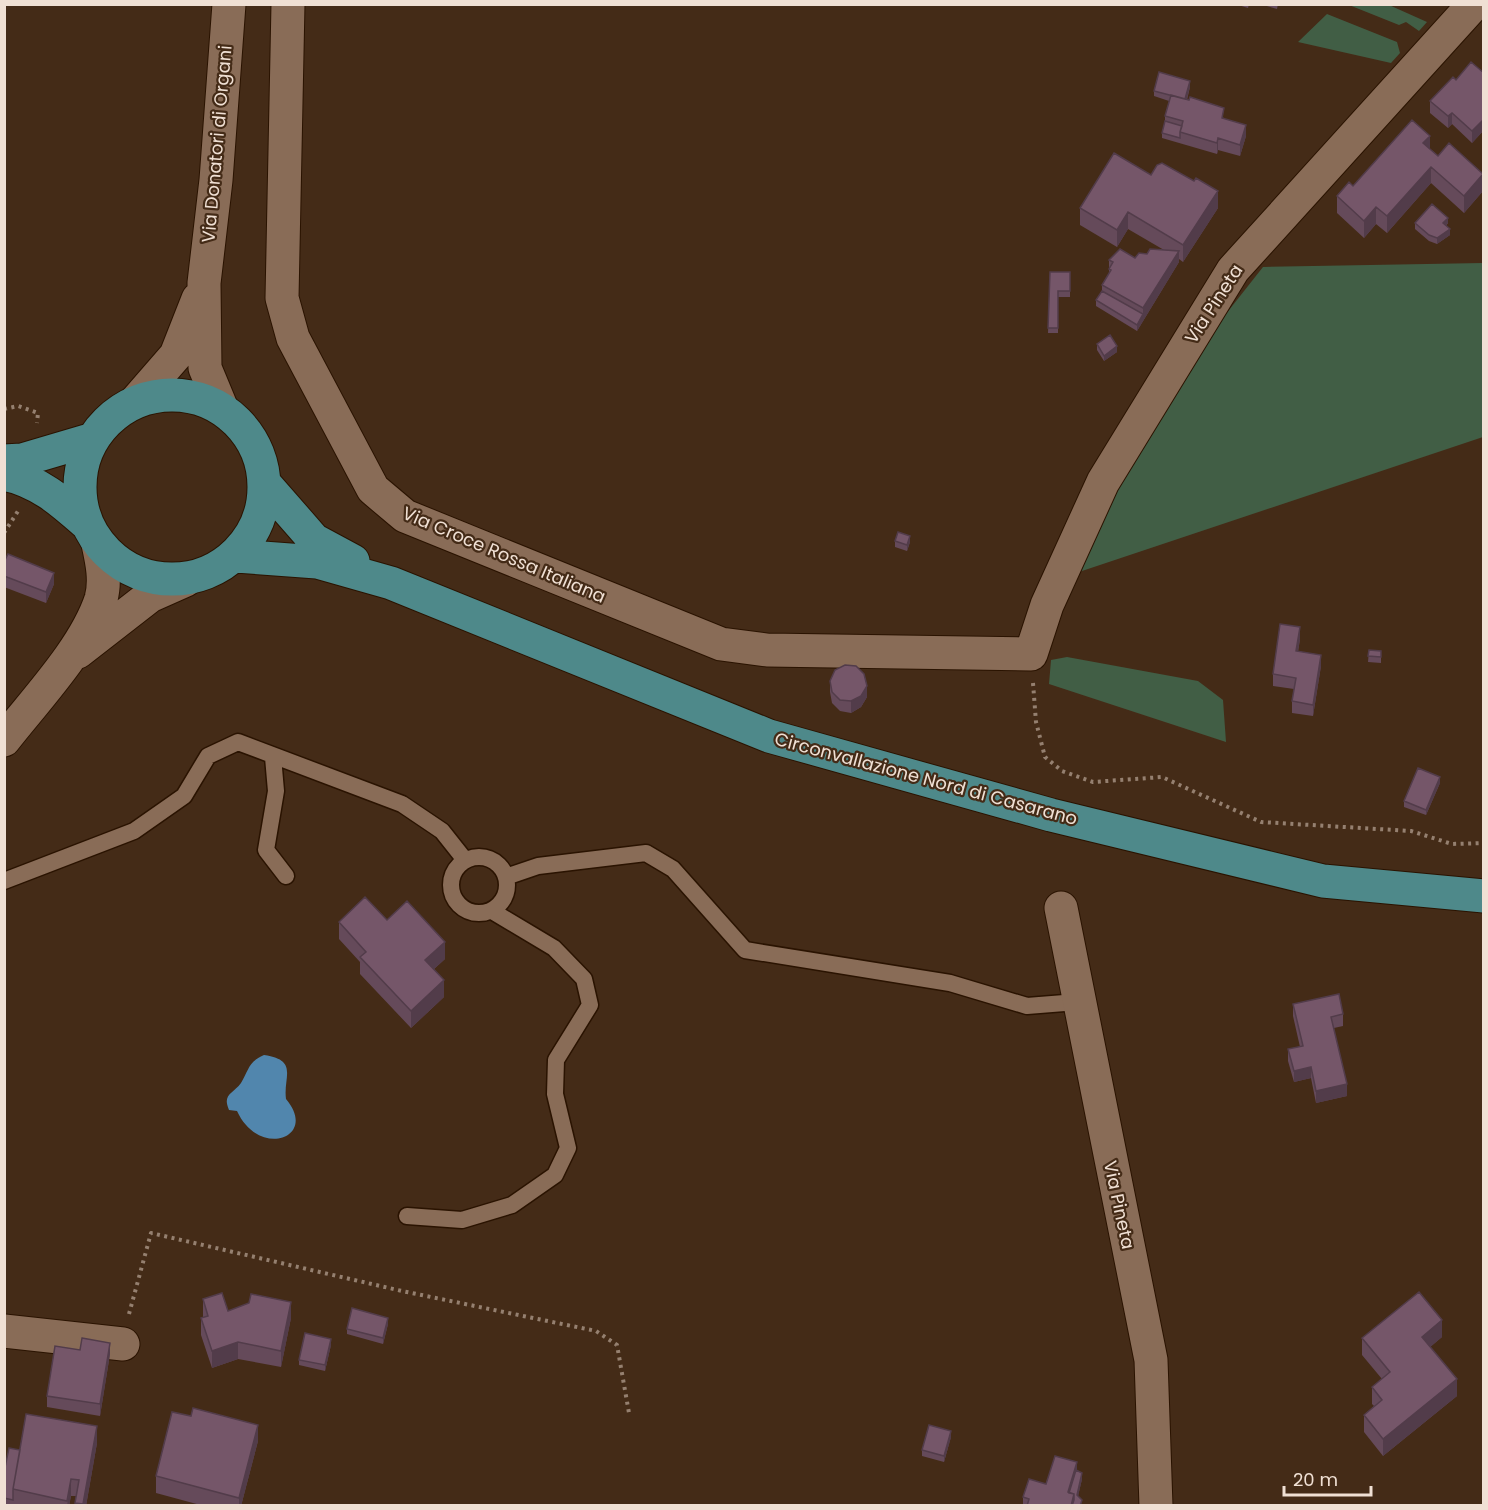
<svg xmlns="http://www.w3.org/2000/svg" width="1488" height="1510" font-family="Poppins,sans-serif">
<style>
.green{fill:#415e45}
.water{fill:#5186ad}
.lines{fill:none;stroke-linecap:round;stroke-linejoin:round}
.service-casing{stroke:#2a1301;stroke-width:19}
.minor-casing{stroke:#2a1301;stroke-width:35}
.primary-casing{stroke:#2a1301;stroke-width:35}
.path{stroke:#958070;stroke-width:4;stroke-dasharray:3 4.5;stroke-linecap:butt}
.service{stroke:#896c57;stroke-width:16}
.minor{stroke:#896c57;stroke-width:33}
.primary{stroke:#4e898a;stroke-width:33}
.wall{fill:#654a5a}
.shaded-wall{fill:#523c4a}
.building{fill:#755669;stroke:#523c4a;stroke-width:1.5}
.labels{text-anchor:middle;stroke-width:4.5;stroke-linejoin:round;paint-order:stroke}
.street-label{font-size:18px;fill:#f0e0d4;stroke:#442b17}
</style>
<rect width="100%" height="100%" fill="#442b17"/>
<path class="green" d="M1349 5H1389L1427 22 1419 31 1406 22 1399 25Z
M1327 14 1397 42 1400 53 1391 63 1298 42Z
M1483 263V437L1079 572 1104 508 1199 348 1263 267Z
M1067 657 1198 681 1223 700 1226 742 1049 684 1051 660Z"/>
<path class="water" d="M264 1055C299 1060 283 1077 286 1099 319 1138 259 1159 237 1111L229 1110C222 1094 233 1094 241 1083 249 1070 248 1062 264 1055Z"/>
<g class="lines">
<g class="service-casing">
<path id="service" d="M273 757 276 791 266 850 286 876
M451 885a28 28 0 1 1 56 0a28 28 0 1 1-56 0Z
M506 877 538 866 646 853 673 869 745 950 950 983 1027 1006 1077 1002
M4 881 134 831 184 796 208 756 238 742 402 804 442 831 465 860
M407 1216 462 1220 512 1205 555 1175 568 1148 555 1094 556 1060 590 1005 584 979 554 948 492 911"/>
</g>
<g class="minor-casing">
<path id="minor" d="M288 4 282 298 293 338 373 489 405 516 721 644 767 650 1031 654 1047 605 1103 482 1233 270 1474 4
M136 401 176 355 198 299
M222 409 205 368 204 283 216 180 229 4
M78 652 150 596 186 580
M4 740C36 699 85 648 101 599 106 581 102 562 98 544
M1061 908 1151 1360 1156 1506
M4 1331 123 1344"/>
</g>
<g class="primary-casing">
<path id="primary" d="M80 487a92 92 0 1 1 184 0a92 92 0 1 1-184 0Z
M4 461 22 460 93 439
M4 474C39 481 62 502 88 525
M266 485 314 540 353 561
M236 556 317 562 391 583 769 736 1051 815 1323 881 1484 896"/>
</g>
<path class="path" d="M4 409 18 406 38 413 37 423
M4 533 18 511
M1033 683 1036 722 1045 757 1062 771 1093 782 1162 777 1261 822 1411 831 1452 844 1484 843
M129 1314 151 1233 402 1291 596 1331 617 1345 629 1413"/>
<use href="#service" class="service"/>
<use href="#minor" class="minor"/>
<use href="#primary" class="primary"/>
</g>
<path class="wall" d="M1235 4H1249L1248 8Z
M1260 4H1278L1277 9Z
M1484 73V130L1472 143 1452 124 1448 128 1430 113V101L1456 80Z
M1190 87 1187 100 1224 118 1246 136 1240 156 1218 150 1217 154 1162 138V133L1165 121V116L1169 101 1154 96V91Z
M1430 149 1483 191 1464 213 1431 183 1387 233 1376 224 1364 238 1337 213V196L1353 186Z
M1151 175 1218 208 1183 262 1179 259V262L1137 331 1096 306V300L1102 291V285L1109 274V260L1135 258 1147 254 1164 250 1128 229 1117 247 1080 225V208Z
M1415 223H1448L1446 226 1450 235 1437 244 1429 241 1415 229Z
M1050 272H1070V297H1058V333H1048Z
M1097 344 1117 352 1104 361 1097 350Z
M895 541 910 542 907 551 895 547Z
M4 562 54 584 46 603 4 587Z
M1300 639 1298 652 1321 666 1313 716 1292 713V701L1294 689 1273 686V674Z
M1369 650 1381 651V663L1368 662Z
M830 681 867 697 861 707 851 713 840 711 832 703 830 692Z
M1440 783 1426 815 1404 807V801Z
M387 920 445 959 434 969 444 997 411 1028 360 974V962L339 939V922Z
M1293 1004 1343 1014V1026L1334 1028 1347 1096 1316 1103 1311 1078 1294 1082 1288 1061V1049L1300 1047 1293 1016Z
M203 1299 228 1311 291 1318 281 1367 238 1359 212 1368 201 1335V1318L203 1317Z
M388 1324 383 1344 347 1334V1329Z
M1442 1337 1430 1347 1457 1396 1383 1456 1364 1432V1415L1374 1406 1372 1404V1387L1382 1379 1362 1355V1338Z
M331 1345 325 1371 299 1365V1360Z
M80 1350 110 1354 100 1416 47 1407V1396Z
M191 1416 258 1441 241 1506H204L156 1493V1476Z
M951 1437 944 1462 922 1456V1450Z
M97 1443 86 1506H75L76 1496H71L69 1506H13L4 1504V1472L20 1450Z
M1077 1471 1082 1479 1078 1496 1082 1506H1023V1497L1046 1484Z"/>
<path class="shaded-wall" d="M1190 81V87L1185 105V100Z
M1452 113V124L1448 128V116Z
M1484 119V130L1472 143V131Z
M1246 125V136L1240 156V145Z
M1430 136V153L1423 143Z
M1218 138V150L1217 154V143Z
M1431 167V183L1387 233V216Z
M1483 174V191L1464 213V196Z
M1218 191V208L1183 262V245Z
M1376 207V224L1364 238V221Z
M1128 212V229L1117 247V230Z
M1448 218V223L1443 229V223Z
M1450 229V235L1437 244V238Z
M1179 251V262L1137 331V325L1143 314V308Z
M1117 346V352L1104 361V356Z
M910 536V542L907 551V545Z
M54 573V584L46 603V592Z
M1300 627V639L1296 663V651Z
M1321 655V666L1313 716V705Z
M867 686V697L861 707 851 713V701Z
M1440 777V783L1426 815V810Z
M445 942V959L425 977V960Z
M444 980V997L411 1028V1011Z
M1311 1067V1078L1294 1082V1071Z
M1347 1084V1096L1316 1103V1091Z
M291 1302V1318L281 1367V1351Z
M388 1318V1324L383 1344V1338Z
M1442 1320V1337L1422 1354V1337Z
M331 1339V1345L325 1371V1365Z
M238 1342V1359L212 1368V1351Z
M110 1343V1354L100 1416V1404Z
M1457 1379V1396L1383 1456V1439Z
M258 1425V1441L241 1506H239V1498Z
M97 1426V1443L86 1506H83Z
M951 1431V1437L944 1462V1456Z
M1077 1462V1473L1069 1498 1068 1492Z
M1082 1473V1479L1077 1501V1495Z
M71 1479V1496L69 1506H67Z"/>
<path class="building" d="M1471 62 1484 73V119L1472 131 1452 113 1448 116 1430 101 1453 77 1456 80Z
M1159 72 1190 81 1185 99 1154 91Z
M1171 95 1189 100 1190 97 1224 108 1222 118 1246 125 1240 145 1218 138 1217 143 1180 132 1183 121 1165 116Z
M1412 120 1430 136 1423 143 1438 156 1449 143 1483 174 1464 196 1431 167 1387 216 1376 207 1364 221 1337 196 1349 182 1353 186Z
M1165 121 1182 126 1180 132V138L1162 133Z
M1114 153 1151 175 1157 165 1162 163 1194 181 1196 178 1218 191 1183 245 1128 212 1117 230 1080 208Z
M1432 204 1448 218 1443 223 1450 229 1437 238 1429 235 1415 223Z
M1120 249 1135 258 1139 253 1147 254 1150 249 1179 251 1143 308 1102 285 1111 270 1109 269 1113 262 1109 260Z
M1050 272H1070V291H1058V328H1048Z
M1102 291 1143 314 1137 325 1096 300Z
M1110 335 1117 346 1104 356 1097 344Z
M898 532 910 536 907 545 895 541Z
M8 554 54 573 46 592 4 576V562Z
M1280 624 1300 627 1296 651 1321 655 1313 705 1292 701 1296 678 1273 674Z
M1369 650 1381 651V657L1368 656Z
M845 665 856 666 864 674 867 686 861 696 851 701 840 700 832 692 830 681 835 670Z
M1418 768 1440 777 1426 810 1404 801Z
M365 897 387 920 407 901 445 942 425 960 444 980 411 1011 360 957 366 952 339 922Z
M1339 994 1343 1014 1331 1017 1347 1084 1316 1091 1311 1067 1294 1071 1288 1049 1303 1046 1293 1004Z
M1419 1292 1442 1320 1422 1337 1457 1379 1383 1439 1364 1415 1382 1400 1372 1387 1390 1372 1362 1338Z
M222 1293 228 1311 249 1303 251 1294 291 1302 281 1351 238 1342 212 1351 201 1318 208 1316 203 1299Z
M352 1308 388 1318 383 1338 347 1329Z
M305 1333 331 1339 325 1365 299 1360Z
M82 1338 110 1343 100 1404 47 1396 55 1346 80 1350Z
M193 1408 258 1425 239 1498 156 1476 172 1412 191 1416Z
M26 1414 97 1426 83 1504 75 1503 79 1480 71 1479 67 1501 13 1489Z
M929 1425 951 1431 944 1456 922 1450Z
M9 1448 20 1450 13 1489V1500L4 1498V1472Z
M1055 1456 1077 1462 1068 1492 1074 1494 1071 1506H1027L1029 1499 1023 1497 1029 1479 1046 1484Z
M1076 1470 1082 1473 1077 1495 1082 1500 1080 1506H1072L1074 1500V1494L1069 1493Z"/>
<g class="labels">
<g class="street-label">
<text transform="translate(217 144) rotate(-85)" y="6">Via Donatori di Organi</text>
<text transform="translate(1214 304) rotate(-57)" y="6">Via Pineta</text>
<text transform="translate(504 555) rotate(23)" y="6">Via Croce Rossa Italiana</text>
<text transform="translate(926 779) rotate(15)" y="6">Circonvallazione Nord di Casarano</text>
<text transform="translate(1119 1205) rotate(78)" y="6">Via Pineta</text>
</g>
</g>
<rect width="1488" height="1510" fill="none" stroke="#f0e0d4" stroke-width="12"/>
<path d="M1284 1486v9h87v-9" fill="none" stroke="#f0e0d4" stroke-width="3"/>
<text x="1293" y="1486" font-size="18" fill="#f0e0d4" stroke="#442b17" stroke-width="4.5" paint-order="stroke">20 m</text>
</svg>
